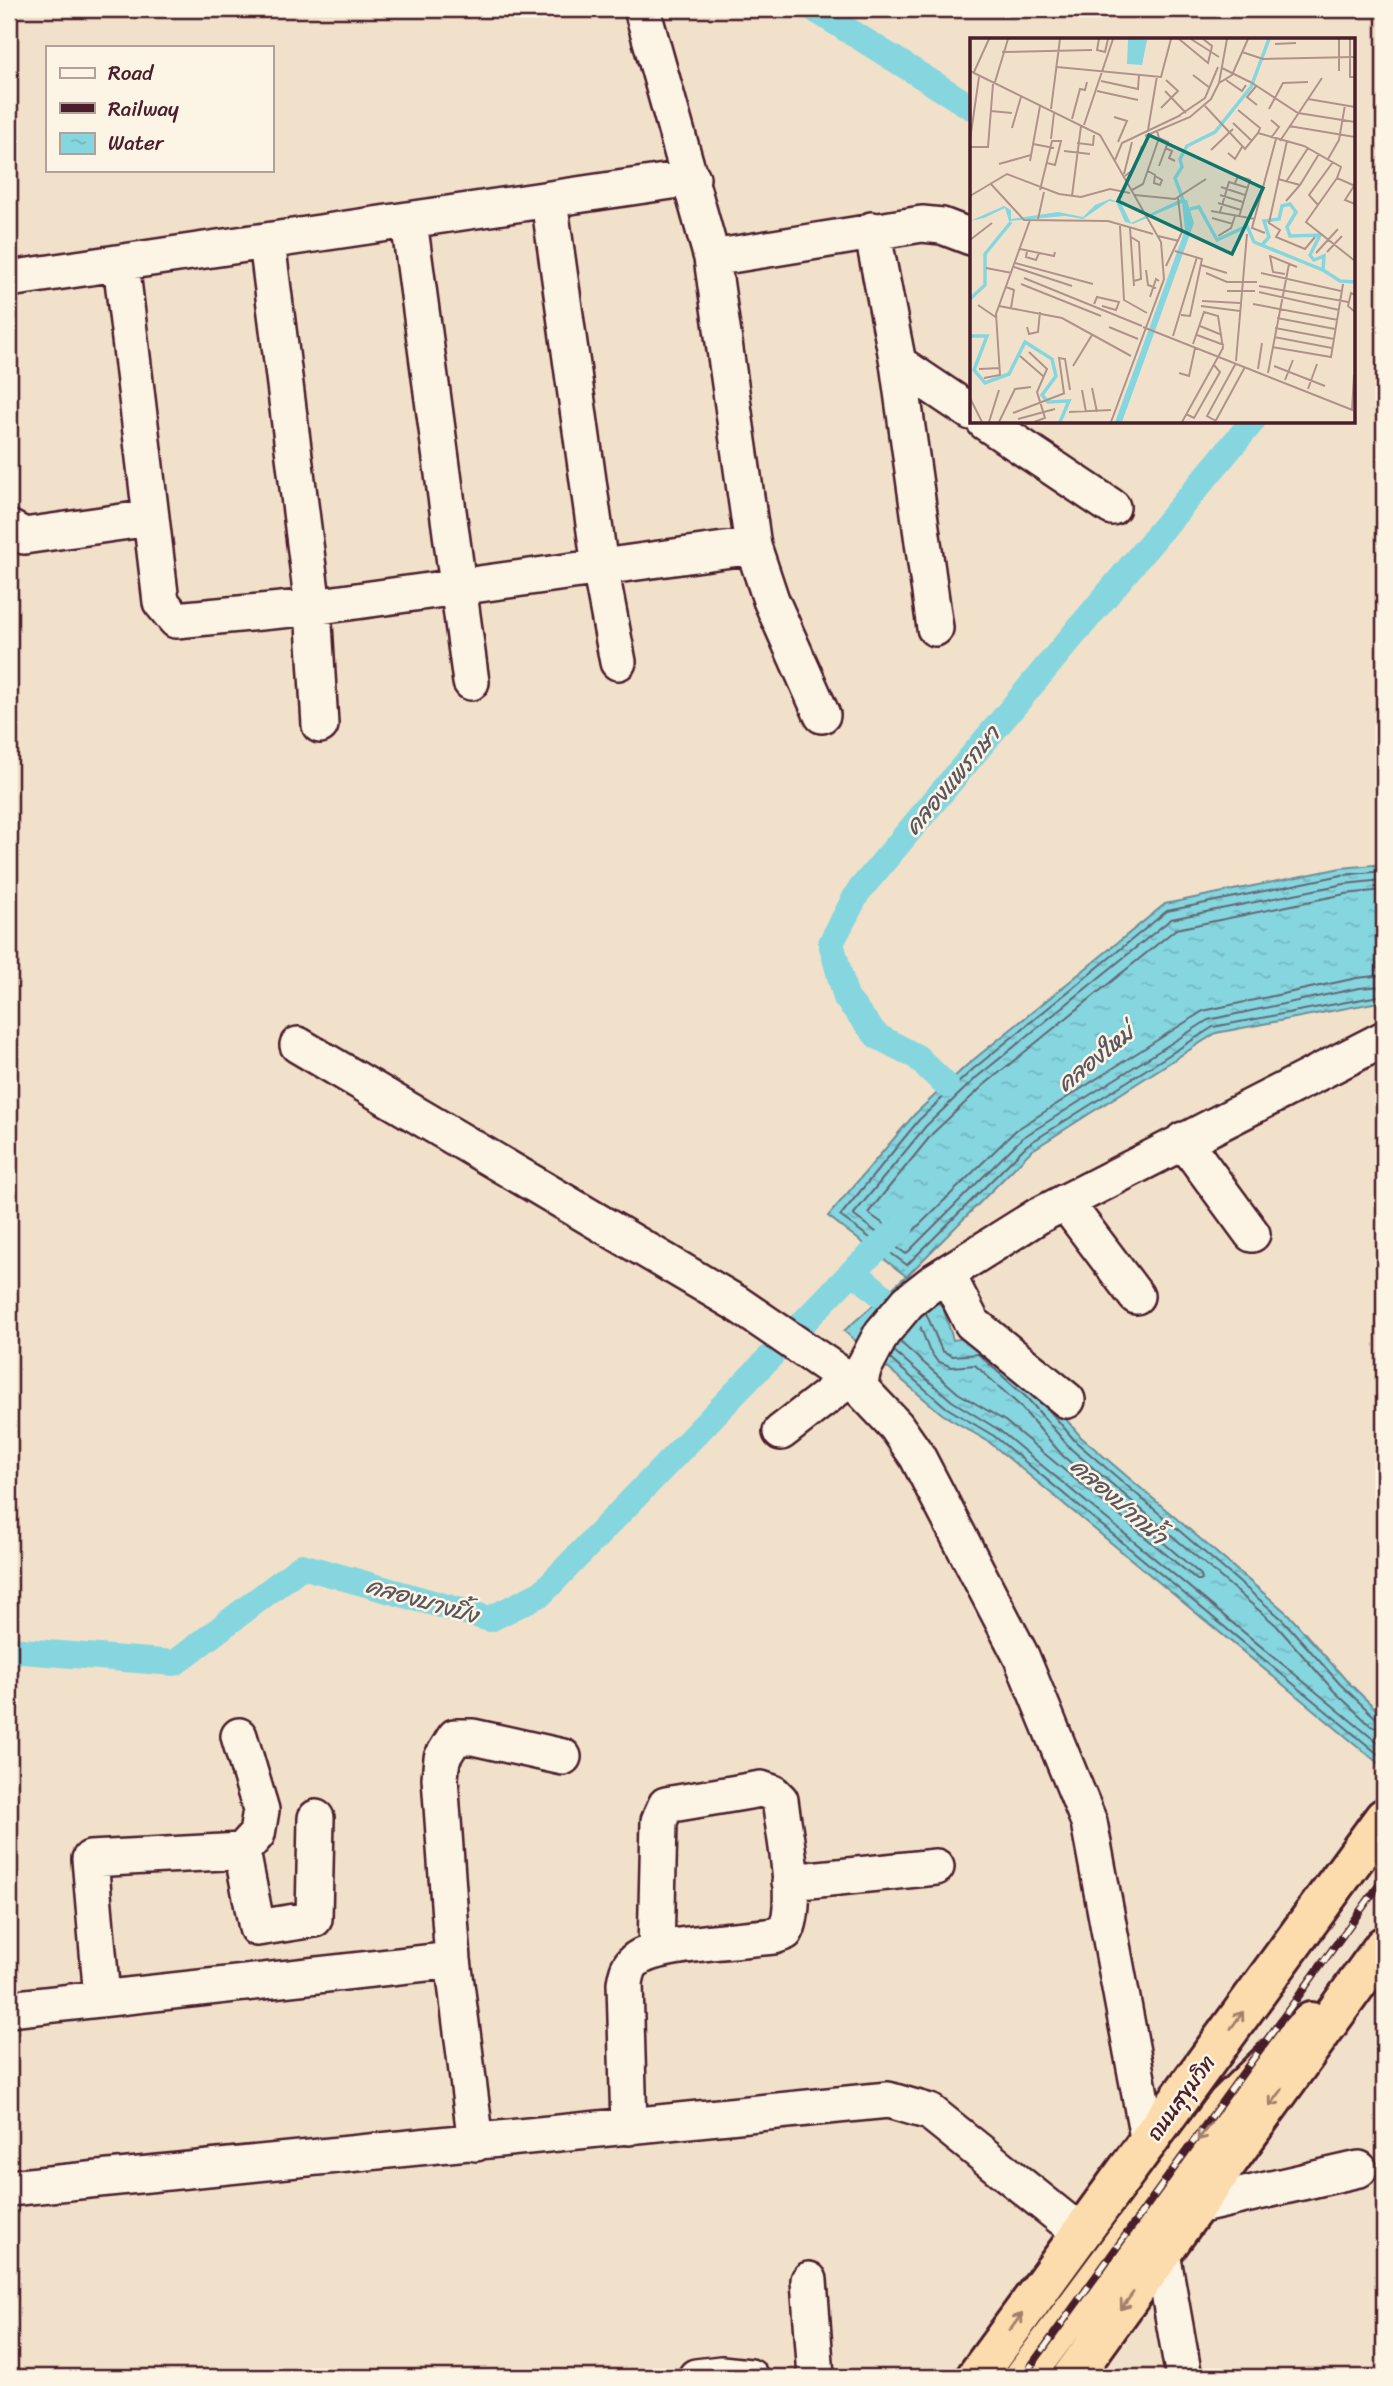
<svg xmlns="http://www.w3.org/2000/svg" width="1393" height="2386" font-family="Sriracha,'Playpen Sans Thai',sans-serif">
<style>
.water{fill:url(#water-ripples);stroke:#6d8d97;stroke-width:2}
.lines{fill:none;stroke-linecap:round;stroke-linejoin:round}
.shore{stroke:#626873;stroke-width:2}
.canal{stroke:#85d6df;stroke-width:26}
.minor-casing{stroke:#4a1f2b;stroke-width:40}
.highway-casing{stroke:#4a1f2b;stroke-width:44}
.minor{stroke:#fcf5e5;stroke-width:35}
.highway{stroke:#fcdcac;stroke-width:38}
.rail-casing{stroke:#4a1f2b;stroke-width:8}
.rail{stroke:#fcf5e5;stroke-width:5;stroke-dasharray:16;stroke-linecap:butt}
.oneway{stroke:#a37e6c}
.labels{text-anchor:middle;stroke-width:5;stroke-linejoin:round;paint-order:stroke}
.street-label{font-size:21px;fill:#4a1f2b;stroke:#fcf5e5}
.water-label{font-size:23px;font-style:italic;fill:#5c5661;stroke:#fcf5e5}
.inset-river{fill:none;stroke:#85d6df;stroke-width:3.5}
.inset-road{fill:none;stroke:#af938a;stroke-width:2}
.view{fill:#0f766e;fill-opacity:0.15;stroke:#0f766e;stroke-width:3.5}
.inset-edge{fill:none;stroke:#4a1f2b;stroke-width:3.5}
</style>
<defs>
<pattern id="water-ripples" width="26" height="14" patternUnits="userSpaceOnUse" patternTransform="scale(1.75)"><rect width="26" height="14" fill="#85d6df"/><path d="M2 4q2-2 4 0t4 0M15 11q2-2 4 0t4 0" fill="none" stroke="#74b7c0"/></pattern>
</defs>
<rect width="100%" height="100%" fill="#f2e1ca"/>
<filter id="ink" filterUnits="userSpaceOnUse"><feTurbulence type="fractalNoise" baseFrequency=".0143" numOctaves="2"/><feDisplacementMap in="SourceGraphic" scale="14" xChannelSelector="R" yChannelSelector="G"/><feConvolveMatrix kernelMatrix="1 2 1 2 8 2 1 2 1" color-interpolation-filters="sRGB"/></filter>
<g filter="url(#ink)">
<path class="water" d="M1384 864V1001L1216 1033 1031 1151 907 1276 943 1307 953 1340 982 1336 1038 1386 1081 1437 1288 1614 1345 1679 1384 1717V1768L989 1442 942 1414 844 1331 906 1276 828 1216 914 1115 967 1065 1165 904 1341 868Z"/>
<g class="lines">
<path class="shore" d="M1384 871 1342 875 1167 911 972 1070 919 1120 840 1216 907 1265 1027 1145 1213 1027 1384 995
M1384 880 1344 884 1171 919 977 1077 926 1126 853 1215 906 1254 1022 1138 1208 1020 1359 988 1384 986
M1384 890 1345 894 1176 929 984 1085 933 1133 868 1213 905 1239 1016 1130 1203 1011 1357 978 1384 975
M926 1313 942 1351 953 1356 978 1354 1027 1398 1071 1449 1276 1625 1334 1691 1371 1726 1384 1730
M900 1342 958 1393 1005 1421 1197 1580H1202L1201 1575 1063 1456 1019 1405 975 1365 952 1367 937 1361 929 1350 918 1320
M894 1351 952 1401 999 1430 1384 1748
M890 1359 947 1408 994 1436 1384 1759
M1049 1410 1076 1442 1282 1619 1340 1684 1377 1719 1384 1721"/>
<path class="canal" d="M814 9 971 107
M946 1085 917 1057 877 1036 846 998 831 943 858 892 1252 422
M853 1271 910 1319
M9 1650 175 1663 302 1566 490 1619 542 1593 853 1271 901 1227"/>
<g class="minor-casing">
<path id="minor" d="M642 9 712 258 753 546 771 600 822 715
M549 200 600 567 618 662
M409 221 471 682
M872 230 898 363 935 628
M267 242 313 607 320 725
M712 258 922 224 942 226 971 237
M121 263 161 602 176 620 313 607 753 546
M9 279 692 178
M898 363 971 412
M985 422 1112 507
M9 528 24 536 150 518
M298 1045 736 1303 859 1387 896 1426 917 1456 1021 1656 1089 1822 1149 2143
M1183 1140 1252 1234
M1065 1202 1136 1296
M947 1274 972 1323 1067 1400
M859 1387 863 1369 882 1333 908 1302 936 1280 1038 1216 1384 1039
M781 1432 848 1380
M242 1851 257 1928 314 1919 316 1818
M790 1882 936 1867
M102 1998 90 1859 242 1851 257 1834 261 1810 239 1736
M9 2009 453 1960
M629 2127 625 1983C627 1973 628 1965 637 1959 659 1943 743 1940 774 1936L785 1932C800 1904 784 1833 780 1800L773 1793 761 1789 666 1805 659 1821 656 1951
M476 2143 453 1960 440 1778 442 1758 455 1737H473L563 1757
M9 2188 888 2100 930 2112 1082 2234
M1197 2206 1359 2169
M1162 2253 1184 2377
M809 2280 816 2377
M696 2377 721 2374 750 2377"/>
</g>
<g class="highway-casing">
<path id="highway" d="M976 2377 1384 1818
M1024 2377 1227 2104 1311 2022
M1072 2377 1384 1946"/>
</g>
<use href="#minor" class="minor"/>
<use href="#highway" class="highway"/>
<g class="rail-casing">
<path id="rail" d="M1023 2377 1384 1878"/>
</g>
<use href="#rail" class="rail"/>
</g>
<defs><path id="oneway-shaft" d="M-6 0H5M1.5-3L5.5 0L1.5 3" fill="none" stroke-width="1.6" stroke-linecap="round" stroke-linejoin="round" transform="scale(1.75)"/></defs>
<g class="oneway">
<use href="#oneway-shaft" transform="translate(1237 2020) rotate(-54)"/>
<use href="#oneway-shaft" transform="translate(1276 2098) rotate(126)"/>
<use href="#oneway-shaft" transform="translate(1204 2132) rotate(128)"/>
<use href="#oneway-shaft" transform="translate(1127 2301) rotate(126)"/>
<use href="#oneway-shaft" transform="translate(1016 2322) rotate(-54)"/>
</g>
</g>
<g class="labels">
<g class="street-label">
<text transform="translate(1181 2098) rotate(-54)" y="7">ถนนสุขุมวิท</text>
</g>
<g class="water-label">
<text transform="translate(952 780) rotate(-50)" y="8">คลองแพรกษา</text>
<text transform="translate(1095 1058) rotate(-39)" y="8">คลองใหม่</text>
<text transform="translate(1119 1501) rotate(41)" y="8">คลองปากน้ำ</text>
<text transform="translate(422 1600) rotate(16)" y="8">คลองบางปิ้ง</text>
</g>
</g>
<g transform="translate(970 38)">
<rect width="385" height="385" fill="#f2e1ca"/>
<path d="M158 1 177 2 172 27 157 26ZM140 161 151 165 161 185 211 161 217 162 224 185 152 384H145L215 192 212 165 163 186 155 184 146 164 139 163 113 181 95 178 39 183 35 170 14 180 0 183 34 168 41 172V181L88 174 113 179 125 167Z" fill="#85d6df"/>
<path class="inset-river" d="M215 167 205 140 212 129 210 121 217 108 245 94 281 49 299 1M220 171 229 169 247 202 277 188 284 204 353 232 354 218 344 222 340 217 350 197 320 198 317 189 326 174 320 166 312 168 309 181 294 183 299 199 292 207M353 232 370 243 385 244M0 261 15 247V216L41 184M0 298H17L4 332 15 345 39 336 55 304 82 321 86 338 72 357 78 364 99 363 90 384"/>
<path class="inset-road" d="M129 1 127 12 135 14 138 1M209 1 238 25 242 8 233 1M221 1 249 19M369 1V33M380 1V39H385M305 6 326 5M32 14 122 12M272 14 293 21 385 19M87 29 191 39 201 1M252 30 280 44M0 33 130 97 191 204 194 241 141 384M4 34 19 1M223 37 240 50M256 42 272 53 276 47M131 43 168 51 169 37M279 43 328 75 385 84M25 44 38 1M249 45 262 37 278 1M287 47 277 59 287 67M127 53 168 62M195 53 216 75M338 61 385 69M235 68 275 111 288 95M191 70 208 53 196 42M81 71 90 1M299 71 313 45 338 44M268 72 290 90 288 95 334 108 371 129 367 140 385 148M21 73 42 75M144 79 157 83 148 104M207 79 235 60 248 29M102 81 110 51 115 52 117 44M263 85 282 103M114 87 143 1M319 88 385 99M42 90 51 59M178 92 187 38M175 98 220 79 241 61 249 45 257 1M189 100 198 104 189 128M301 100 309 89 301 82M81 101 84 75M0 102 9 39M310 103 352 40M317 103 299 185 310 192 306 199 335 211 345 199M107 105 123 107 124 97M63 106 84 110M0 109H18L23 46M195 110 202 113 199 120 205 123M241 112 263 91M94 113 120 116M258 115 265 121 272 109M358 121 369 102 375 67M145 122 152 105 211 77M60 123 70 68M29 126 61 117M178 133 185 137 184 145 190 147 192 142 185 138M154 136 162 104M155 138 164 131 172 108M367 140 336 184 385 223M308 141 330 147 349 116M316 144 338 110M20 145 54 182 138 183 183 196M265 145 268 138 280 142 269 179M384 148 375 162 385 166M251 149 275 157M70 152 82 103H91L85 127 77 125M162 152 173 146 189 100 187 93M165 157 205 161 236 141M250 157 273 164M0 158 37 136 89 156 111 159 140 151 160 155M102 158 111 88M316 163 330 147M248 165 271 172M348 167 339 157 363 124M241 173 285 181M250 174 259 144 278 150M242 180 263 186M68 181 74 154M150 188 154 262 177 275M160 190 164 248M295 195 282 190 306 101M188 198 209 203M248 198 261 190 265 178M161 199 169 204 171 241 164 243M0 202 22 185M50 211 84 218 85 214M57 213 56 219 66 222 69 215M205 213 232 221 220 278 211 277M357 214 372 198M346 215 368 191M45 225 123 246M231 227 257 235M196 228 212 194 208 160M44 229 102 248M16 230 42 235M176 232 178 247 186 250M236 235 257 244H287M291 235 371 253M315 236 303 234 300 218 327 229M54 240 172 288M51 246 131 278M289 248 378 264M36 249 44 252 41 270M257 253H285M289 254 369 272M385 257 381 255 378 268 385 274M180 259 186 241 189 243M232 263 270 265M124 266 127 259 149 264 146 272 132 268M283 266 368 282M8 267 27 280M29 268 92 280 161 318M231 268 270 273M307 280 365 291M230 288 252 297M57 289 59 296 68 294 70 274M139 289 168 301M173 289 385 373M305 290 364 301M227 297 254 307M203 298 227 219M304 299 362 310M302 309 361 319 373 246M59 314 77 331 67 354 75 380 64 384M50 318 73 338M266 323 277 196M103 328 122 297M304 328 355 348M9 331 30 330M288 331 292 305M209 335 219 338 225 310M298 335 319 226M14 340 30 337 26 276 60 182M315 342 323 322M122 350 127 374M338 351 347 326M112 352 116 374M94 355 89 320 95 321 100 352M0 360 12 384M382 372 384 337M99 374 141 372M43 375 95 355M216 376 224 380 250 334 244 327M48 381 85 371M246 383 237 378 266 325M19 384 29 352M29 384 45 351 61 349M212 384 253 310 248 278 234 274 223 306M245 384 275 329"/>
<path class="view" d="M179 97 293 150 262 216 148 163Z"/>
<rect width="385" height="385" class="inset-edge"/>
</g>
<rect width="1393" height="2386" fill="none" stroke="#fcf5e5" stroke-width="35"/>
<rect x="18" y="18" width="1358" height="2351" fill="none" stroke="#4a1f2b" stroke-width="2.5" filter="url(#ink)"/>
<rect x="46" y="46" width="228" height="126" fill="#fcf5e5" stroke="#b59f9b" stroke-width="2"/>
<rect x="60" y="68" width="35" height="10" fill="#fcf5e5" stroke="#b59f9b" stroke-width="2"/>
<text x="108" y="80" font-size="21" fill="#4a1f2b">Road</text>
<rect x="60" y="103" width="35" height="10" fill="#4a1f2b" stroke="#b59f9b" stroke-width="2"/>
<text x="108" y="116" font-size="21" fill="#4a1f2b">Railway</text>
<rect x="60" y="133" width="35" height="21" fill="url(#water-ripples)" stroke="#b59f9b" stroke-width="2"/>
<text x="108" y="150" font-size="21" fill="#4a1f2b">Water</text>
</svg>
